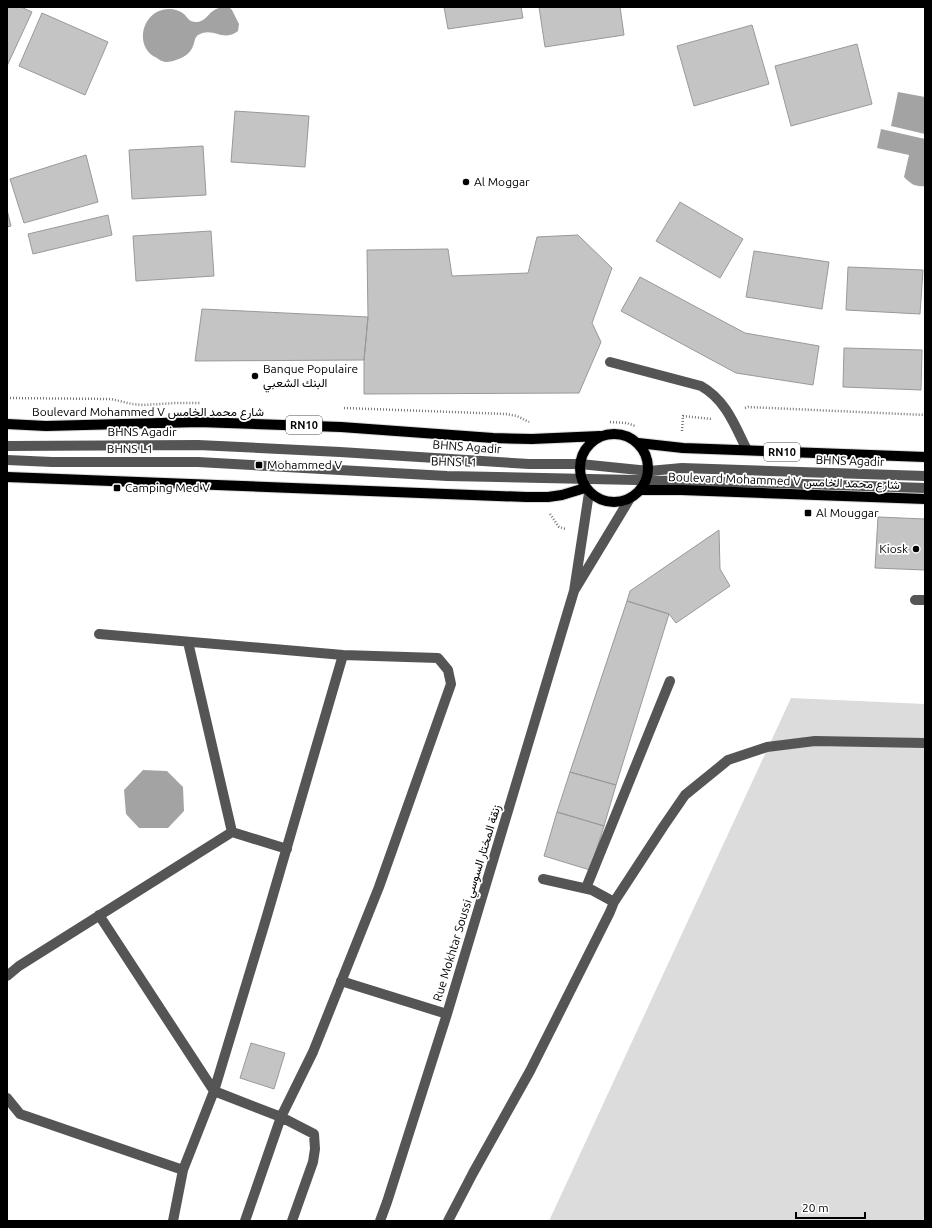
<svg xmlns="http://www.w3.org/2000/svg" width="932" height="1228" font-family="Ubuntu,Vazirmatn,sans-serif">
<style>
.green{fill:#dcdcdc}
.water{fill:#a3a3a3}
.building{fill:#c4c4c4;stroke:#999}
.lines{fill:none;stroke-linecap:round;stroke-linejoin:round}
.major-casing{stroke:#dbdbdb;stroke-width:12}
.path{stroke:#777;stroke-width:2.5;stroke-dasharray:1 2;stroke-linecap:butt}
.minor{stroke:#555;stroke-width:10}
.major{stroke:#000;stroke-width:10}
.poi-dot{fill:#000;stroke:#fff;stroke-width:1.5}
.labels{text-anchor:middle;stroke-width:3.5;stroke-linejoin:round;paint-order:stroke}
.shield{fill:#fff;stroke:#4c4c4c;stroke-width:1}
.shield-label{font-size:11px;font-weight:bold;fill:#000}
.poi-label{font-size:12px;fill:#000;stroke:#fff;text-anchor:start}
.street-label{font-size:12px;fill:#000;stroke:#fff}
</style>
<rect width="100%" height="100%" fill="#fff"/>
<path class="green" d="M791 698 925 704V1221H549Z"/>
<path class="water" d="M221 7H229L232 10 239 24 238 31C222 43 214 26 198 35 194 38 195 42 193 46 190 56 175 62 165 62 162 61 159 60 157 58 138 50 139 24 155 13 164 8 175 7 184 14 188 18 189 22 196 22 205 22 207 15 213 11 215 9 219 8 221 7Z
M898 92 925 97V134L891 126Z
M881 129 925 139V186C915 187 911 184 904 177L909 155 877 148Z
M143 770 167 771 183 787 184 811 168 828H139L126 814 124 790Z"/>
<path class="building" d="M7 7H21L32 12 7 66Z
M444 7H521L523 18 448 29Z
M539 7H620L624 35 545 47Z
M42 13 108 42 85 95 19 66Z
M752 25 769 84 694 106 677 46Z
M857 44 872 104 791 126 775 66Z
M235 111 309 116 305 167 231 162Z
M203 146 206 195 132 199 129 150Z
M86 155 98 202 24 223 10 179Z
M680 202 743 239 720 278 656 241Z
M7 210 11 226 7 227Z
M108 215 112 235 33 254 28 234Z
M211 231 214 276 136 281 133 236Z
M578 235 612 268 592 323 601 342 579 393 364 394V360L368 317 367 250 448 249 452 276 528 273 537 237Z
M754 251 829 262 822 309 746 297Z
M848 267 923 270 920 314 846 310Z
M640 277 745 333 819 346 813 385 736 373 621 311Z
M202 309 368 317 364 360 195 361Z
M844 348 922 350 921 390 843 387Z
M878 517 925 519V570L875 568Z
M719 530 720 569 730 586 676 623 669 614 627 601 630 591Z
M627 601 669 614 616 785 570 772Z
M570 772 616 785 604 826 557 812Z
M557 812 604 826 590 870 544 856Z
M251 1043 285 1053 274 1089 240 1078Z"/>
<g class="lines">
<g class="major-casing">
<path id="major" d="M7 424 46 426 199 422 341 427 493 438 532 439 600 436
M580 468a34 34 0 1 1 68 0a34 34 0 1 1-68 0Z
M638 443 683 448 925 457
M7 477 526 497H548L562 495 585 488
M641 490H681L925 499"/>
</g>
<path class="path" d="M7 398 111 399 132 404 143 405 176 403H201
M344 408 506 414 517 416 529 422
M745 408 748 407 925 415
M610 422 627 423 635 426
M682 431 683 416 712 419
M550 514 559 527 566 529"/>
<path class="minor" d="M610 362 701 386C726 400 735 426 747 450
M7 446 198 445 340 452 529 464H580L649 471 682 468 925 476
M7 460 52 462H198L447 476 776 483 925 488
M589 493 574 591 629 500
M915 600H925
M99 634 343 655 438 658 448 670 451 684 379 887 313 1052 281 1117 245 1221
M188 642 232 832
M543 879 592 890 614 902
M586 888 670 681
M99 915 214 1091 266 919 343 655
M7 976 19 966 232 832 287 849
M341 981 447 1014
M7 1098 20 1114 183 1170
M173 1221 183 1170 214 1091 281 1117 314 1134 315 1149 313 1162 292 1221
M380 1221 387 1202 447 1014 574 591
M448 1221 473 1173 530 1071 610 912 614 902 663 827 685 795 728 760 767 747 815 741 925 743"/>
<use href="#major" class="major"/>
</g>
<g class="poi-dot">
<circle cx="466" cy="182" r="4"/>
<circle cx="255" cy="376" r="4"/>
<rect x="255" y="461" width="8" height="8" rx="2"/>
<rect x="113" y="484" width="8" height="8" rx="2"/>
<rect x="804" y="509" width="8" height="8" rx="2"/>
<circle cx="916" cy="549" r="4"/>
</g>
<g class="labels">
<g class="shield">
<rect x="286" y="416" width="36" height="18" rx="3"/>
<rect x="764" y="443" width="36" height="18" rx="3"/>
</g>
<g class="shield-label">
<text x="304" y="429">RN10</text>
<text x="782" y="456">RN10</text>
</g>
<g class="poi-label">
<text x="474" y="186">Al Moggar</text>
<text x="263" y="373">Banque Populaire<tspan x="263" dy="14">البنك الشعبي</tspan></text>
<text x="267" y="469">Mohammed V</text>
<text x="125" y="492">Camping Med V</text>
<text x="816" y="517">Al Mouggar</text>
<text x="908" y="553" text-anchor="end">Kiosk</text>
</g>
<g class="street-label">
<text x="148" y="416">Boulevard Mohammed V شارع محمد الخامس</text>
<text x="142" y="436">BHNS Agadir</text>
<text transform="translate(467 447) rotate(4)" y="4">BHNS Agadir</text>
<text x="130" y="453">BHNS L1</text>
<text transform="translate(850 461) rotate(2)" y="4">BHNS Agadir</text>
<text transform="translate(454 462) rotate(2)" y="4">BHNS L1</text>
<text transform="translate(784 481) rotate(2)" y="4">Boulevard Mohammed V شارع محمد الخامس</text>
<text transform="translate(467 903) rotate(-73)" y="4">Rue Mokhtar Soussi زنقة المختار السوسي</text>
</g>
</g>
<rect width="932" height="1228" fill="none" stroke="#000000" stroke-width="16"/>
<path d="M796 1212v6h69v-6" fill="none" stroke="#000000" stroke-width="2"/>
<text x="802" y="1212" font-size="12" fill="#000000" stroke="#ffffff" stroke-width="3" paint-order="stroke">20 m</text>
</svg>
